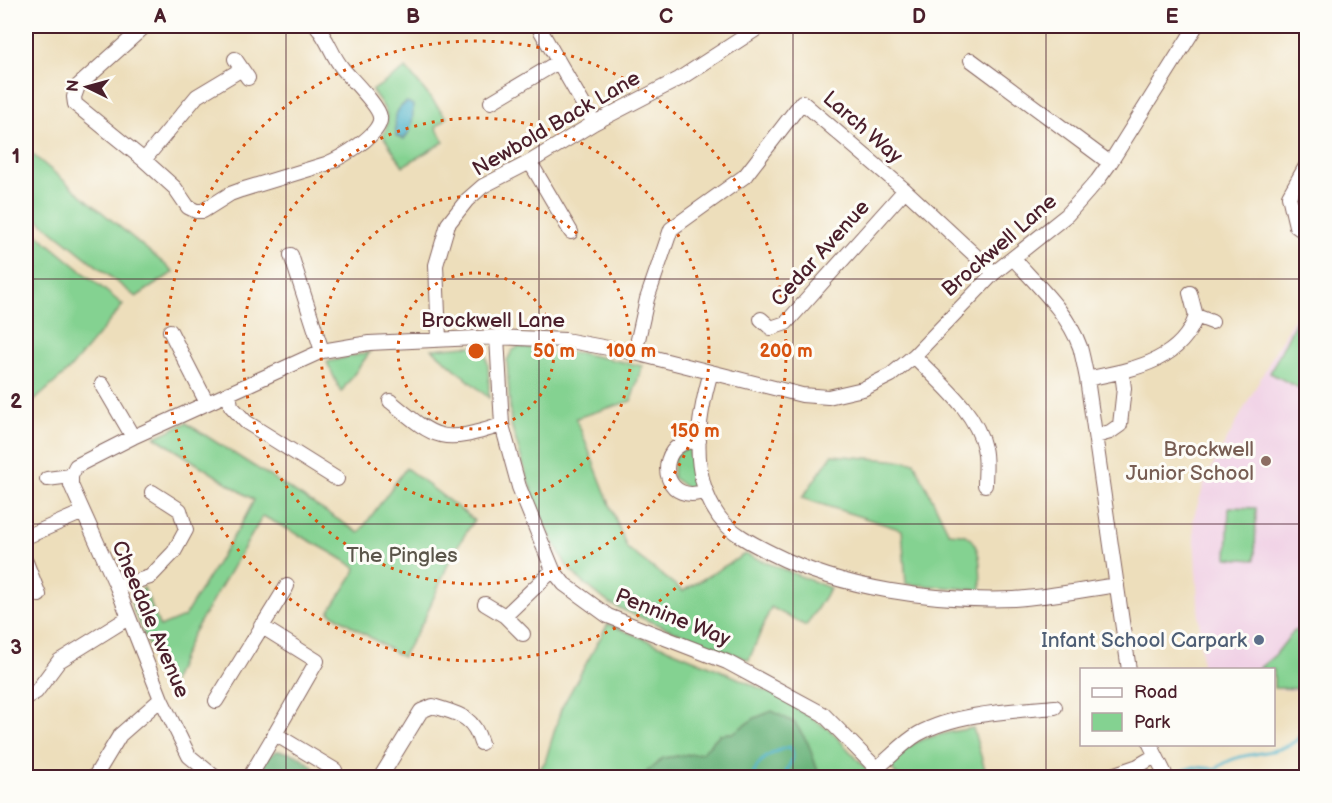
<svg xmlns="http://www.w3.org/2000/svg" width="1332" height="803" font-family="'Balsamiq Sans',sans-serif">
<style>
.built{fill:#f0d0e5}
.green{fill:#84d291;stroke:#67785e;stroke-width:1.5}
.forest{fill:#6bb47b;stroke:#5a6a53;stroke-width:1.5}
.water{fill:#48b0c7;stroke:#496879;stroke-width:1.5}
.lines{fill:none;stroke-linecap:round;stroke-linejoin:round}
.stream{stroke:#48b0c7;stroke-width:3}
.minor-casing{stroke:#83625d;stroke-width:16}
.minor{stroke:#fff;stroke-width:14}
.grid{fill:none;stroke:#4a1f2b;stroke-width:1.5;stroke-opacity:0.55}
.ring{fill:none;stroke:#d8530f;stroke-width:3;stroke-dasharray:3 6}
.education-dot{fill:#8d6e63;stroke:#fdfcf7;stroke-width:2}
.service-dot{fill:#5c6f8a;stroke:#fdfcf7;stroke-width:2}
.labels{text-anchor:middle;stroke-width:6;stroke-linejoin:round;paint-order:stroke}
.street-label{font-size:21px;fill:#4a1f2b;stroke:#fdfcf7}
.education-label{font-size:21px;fill:#785e54;stroke:#fdfcf7;text-anchor:end}
.park-label{font-size:21px;fill:#5b554a;stroke:#fdfcf7}
.service-label{font-size:21px;fill:#4e5e75;stroke:#fdfcf7;text-anchor:end}
.centre{fill:#d8530f;stroke:#fdfcf7;stroke-width:3}
.ring-label{font-size:18px;text-anchor:middle;font-weight:bold;fill:#d8530f;stroke:#fdfcf7;stroke-width:6;stroke-linejoin:round;paint-order:stroke}
.neatline{fill:none;stroke:#4a1f2b;stroke-width:2}
.grid-label{font-size:20px;text-anchor:middle;font-weight:bold;fill:#4a1f2b}
</style>
<rect width="100%" height="100%" fill="#fdfcf7"/>
<filter id="ink" filterUnits="userSpaceOnUse"><feTurbulence type="fractalNoise" baseFrequency=".0167" numOctaves="2"/><feDisplacementMap in="SourceGraphic" scale="12" xChannelSelector="R" yChannelSelector="G"/><feConvolveMatrix kernelMatrix="1 2 1 2 8 2 1 2 1" color-interpolation-filters="sRGB"/></filter>
<filter id="wash" filterUnits="userSpaceOnUse"><feTurbulence type="fractalNoise" baseFrequency=".008" numOctaves="4" result="noise"/><feDisplacementMap in="SourceGraphic" scale="24" xChannelSelector="R" yChannelSelector="G"/><feGaussianBlur stdDeviation="1.35" result="paint"/><feColorMatrix in="noise" values="0 0 0 0 0 0 0 0 0 0 0 0 0 0 0 0 0 1.4 0 .05"/><feComposite in="paint" operator="in"/></filter>
<g filter="url(#wash)">
<rect width="100%" height="100%" fill="#eddebb"/>
<path class="built" d="M1300 306 1306 310V691L1274 689V670L1202 669 1193 519 1206 478Z"/>
<path class="green" d="M406 68 447 118 436 127 444 142 403 166 383 136C393 118 384 106 372 91Z
M26 149 174 272 136 297 26 210Z
M26 225 123 305 69 370 26 408Z
M1300 313 1306 316V392L1270 373Z
M466 346C471 346 477 346 481 349 491 355 488 387 489 398L432 349Z
M518 347 580 353 642 366 631 401 576 418 627 548 683 591 745 554 830 588 806 626 771 607 749 660 651 622 610 604 579 579 567 566 544 524 526 474 511 424 507 361 512 351Z
M370 352 341 392 327 362Z
M186 423 359 533 406 468 474 520 452 555 424 620 402 657 329 612 355 572 356 568C327 548 294 533 263 516L192 635 168 692 133 609 131 602 133 596 144 588 160 627 184 617 243 521 254 500 155 437Z
M1306 438V514L1299 498V448Z
M689 447 696 487 692 492 673 478 674 455Z
M832 455 914 462 949 533C954 534 962 533 967 536 983 547 980 573 981 590L906 584 902 530 802 498Z
M1229 507 1256 508 1255 560 1227 558Z
M608 624 722 671 779 697 830 730 874 777H820L755 718 733 733 720 734 702 753 663 758 641 777 533 778 545 762 561 709Z
M1306 626V689L1274 688V670L1258 669 1275 655 1293 632Z
M973 728 987 777H898L891 767C903 738 945 733 973 728Z"/>
<path class="forest" d="M772 711 795 723 808 743 820 777H641L663 758 702 753 720 734 733 733 755 718Z
M276 751C296 751 310 761 320 777L254 778 264 760Z"/>
<path class="water" d="M407 102 413 105C413 118 413 129 404 139L396 136C395 121 393 110 407 102Z"/>
<g class="lines">
<path class="stream" d="M1170 775 1194 767 1216 769C1240 749 1270 758 1294 742 1300 738 1302 732 1306 728
M753 778C754 761 775 750 790 747 797 758 789 763 786 773L788 778"/>
</g>
</g>
<g filter="url(#ink)">
<g class="lines">
<g class="minor-casing">
<path id="minor" d="M145 26 78 86 74 97 75 104 144 160 175 188 188 207 196 211H203L230 194 241 190 326 164C340 158 383 134 380 117 379 106 351 79 343 69 331 55 329 40 316 26
M538 26 594 123
M235 59 248 78
M971 60 1110 163
M491 102 558 62
M144 160 197 96 242 69
M530 162 571 232
M1306 166 1289 196 1296 226 1306 233
M291 255 322 351
M1013 258C1037 285 1068 313 1080 347 1083 358 1085 369 1087 379L1129 670
M1196 316 1212 322
M761 319 771 328 786 323 905 190
M170 331 207 403
M497 337 502 425 519 487 553 570 564 584 608 616 727 662 823 714 886 778
M439 339 436 265 448 224 467 200 483 186 530 162 594 123 679 79 761 26
M635 353 647 299 671 229 745 176 802 102 905 190 994 273
M914 356C940 383 976 411 984 448 987 460 985 473 985 485
M711 372C697 420 689 474 719 517 731 533 753 544 771 553 842 589 934 602 1014 599 1048 597 1083 590 1117 585
M1087 379C1128 370 1181 363 1196 316L1190 293
M102 384 133 437
M229 393 231 406 246 422 337 479
M390 401C438 441 441 444 502 425
M1096 436 1110 432 1120 425 1124 388 1122 373
M699 441C693 442 685 441 680 445 656 459 666 506 706 491
M47 479 71 476
M26 537 83 512
M26 562 39 595
M117 587 150 577 174 552 186 530 180 510 152 492
M485 604 505 616 523 634
M505 616 553 570
M261 626 317 661 275 734
M26 698 36 692 59 661 128 618
M216 701 287 586
M1150 744 1167 778
M878 767C891 757 904 742 918 734 956 713 1012 711 1055 707
M94 778 120 735 161 699
M216 778 189 756 161 699 117 587 71 485V476L76 466 133 437 322 351 369 343 497 337 565 340 635 353 802 395 828 397 863 389 891 375 914 356 994 273 1067 215 1097 181 1110 163 1196 26
M249 778 275 734 335 770 330 778
M380 778 421 711 433 706C458 714 473 715 481 743
M1103 778 1138 766 1155 756"/>
</g>
<use href="#minor" class="minor"/>
</g>
</g>
<path class="grid" d="M286 26V778M539 26V778M793 26V778M1046 26V778M26 279H1306M26 524H1306"/>
<g class="ring">
<circle cx="476" cy="351" r="78"/>
<circle cx="476" cy="351" r="155"/>
<circle cx="476" cy="351" r="233"/>
<circle cx="476" cy="351" r="310"/>
</g>
<circle class="education-dot" cx="1266" cy="461" r="6"/>
<circle class="service-dot" cx="1259" cy="640" r="6"/>
<g class="labels">
<g class="street-label">
<text transform="translate(556 123) rotate(-30)" y="7">Newbold Back Lane</text>
<text transform="translate(863 127) rotate(41)" y="7">Larch Way</text>
<text transform="translate(999 245) rotate(-41)" y="7">Brockwell Lane</text>
<text transform="translate(820 253) rotate(-48)" y="7">Cedar Avenue</text>
<text x="493" y="327">Brockwell Lane</text>
<text transform="translate(673 617) rotate(22)" y="7">Pennine Way</text>
<text transform="translate(151 619) rotate(67)" y="7">Cheedale Avenue</text>
</g>
<g class="education-label">
<text x="1254" y="456">Brockwell<tspan x="1254" dy="24">Junior School</tspan></text>
</g>
<g class="park-label">
<text x="402" y="562">The Pingles</text>
</g>
<g class="service-label">
<text x="1247" y="647">Infant School Carpark</text>
</g>
</g>
<circle cx="476" cy="351" r="9" class="centre"/>
<g class="ring-label">
<text x="554" y="357">50 m</text>
<text x="631" y="357">100 m</text>
<text x="786" y="357">200 m</text>
<text x="695" y="437">150 m</text>
</g>
<rect width="1332" height="803" fill="none" stroke="#fdfcf7" stroke-width="66"/>
<rect x="1080" y="668" width="195" height="78" fill="#fdfcf7" stroke="#b5a4a5" stroke-width="1.5"/>
<rect x="1092" y="688" width="30" height="9" fill="#ffffff" stroke="#b5a4a5" stroke-width="1.5"/>
<text x="1134" y="698" font-size="18" fill="#4a1f2b">Road</text>
<rect x="1092" y="713" width="30" height="18" fill="#84d291" stroke="#b5a4a5" stroke-width="1.5"/>
<text x="1134" y="728" font-size="18" fill="#4a1f2b">Park</text>
<g transform="translate(87 87) rotate(275)" stroke="#fdfcf7" stroke-width="4.5" paint-order="stroke">
<path d="M0-4.5L10 22L0 15L-10 22Z" fill="#4a1f2b"/>
<text y="-9" font-size="16" font-weight="bold" text-anchor="middle" fill="#4a1f2b">N</text>
</g>
<rect x="33" y="33" width="1266" height="737" class="neatline"/>
<g class="grid-label">
<text x="160" y="23">A</text>
<text x="413" y="23">B</text>
<text x="666" y="23">C</text>
<text x="919" y="23">D</text>
<text x="1172" y="23">E</text>
<text x="16" y="163">1</text>
<text x="16" y="408">2</text>
<text x="16" y="654">3</text>
</g>
</svg>
